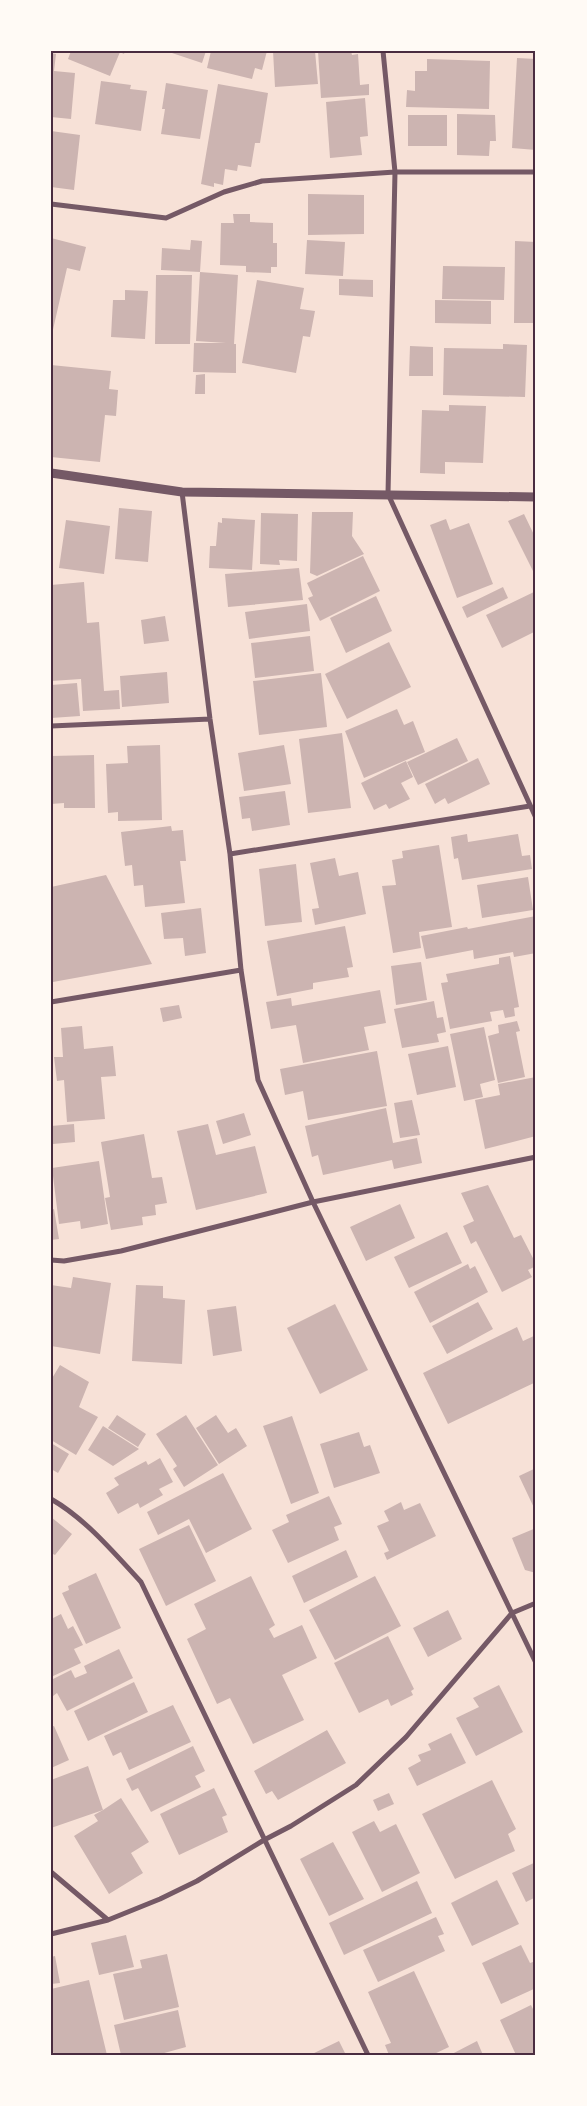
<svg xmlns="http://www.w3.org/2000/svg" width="587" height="2106" font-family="'Source Serif 4',serif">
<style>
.building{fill:#ccb4b1}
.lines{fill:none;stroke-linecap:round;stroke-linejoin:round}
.minor{stroke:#755966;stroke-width:5}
.tertiary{stroke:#755966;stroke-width:9}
.neatline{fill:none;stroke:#4a2c40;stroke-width:2}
</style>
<rect width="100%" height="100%" fill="#f7e1d7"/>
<path class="building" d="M71 51H125L124 54 120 52 110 76 68 59Z
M166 51H206L202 63Z
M211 51H267L262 70 255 68 252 79 207 68Z
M273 51H315L318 84 275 87Z
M318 51H351L352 55 358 54 360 85 369 84V95L321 98Z
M51 53 56 54 54 71 75 73 71 119 51 117Z
M517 58 536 59V150L512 148Z
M427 59 490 61 489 109 406 107 407 90 415 91V71H427Z
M101 81 131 85 130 89 147 91 141 131 95 124Z
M166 83 208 90 200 139 161 134 165 109H162Z
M218 84 268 93 260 143H255L251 167 238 165 237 171 225 169 223 185 214 183V187L201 184Z
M365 98 368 136 360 137 362 155 330 158 326 102Z
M457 114 495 115 496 141H490L489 156 457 155Z
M408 115H447V146H408Z
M51 131 80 135 74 190 51 187Z
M308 194 364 195V234L308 235Z
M233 214H250V222L273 223V243H277V267H271V273L246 272V266L220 265 221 223H234Z
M51 238 86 247 80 271 67 268 52 334Z
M191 240 202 241 200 272 238 275 234 344H236V373L193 372 194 343H226L196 341 200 272 161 270 162 248 190 250Z
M307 240 345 242 343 276 305 274Z
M515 241 536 242V323H514Z
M443 266 505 267 504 300 442 299Z
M156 275H192L190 344H155Z
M339 279 373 280V297L339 295Z
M257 280 304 288 300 309 315 311 310 337 303 336 296 373 242 363Z
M125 290 148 291 145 339 111 337 113 300H125Z
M435 300 491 301V324L435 323Z
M503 344 527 345 525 397 443 395 444 348 503 349Z
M410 346 433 347V376H409Z
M51 365 111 371 109 389 118 390 116 416 105 415 100 462 51 457Z
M205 374V394H195L196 375Z
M449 405 486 406 483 463 445 462V474L420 473 422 410 449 411Z
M119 508 152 511 148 562 115 559Z
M312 512H353L352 536 364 554 317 576 310 573Z
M261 513 298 514 297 561 279 560 280 565 260 564Z
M524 514 536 539V570L533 571 508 521Z
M222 518 255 520 252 570 209 568 210 546H216L218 522 222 523Z
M446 519 450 530 469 523 493 584 457 598 430 525Z
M66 520 110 526 104 574 59 568Z
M363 556 380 591 320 621 308 598 313 596 307 583Z
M299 568 303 600 228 607 225 574Z
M84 582 87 623 99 622 104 691 119 690 120 709 83 711 81 679 51 681V585Z
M503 587 508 598 467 618 462 607Z
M536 591V631L502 648 486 615Z
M376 596 392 631 346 653 330 618Z
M307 604 310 631 249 639 245 612Z
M165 616 169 641 144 644 141 620Z
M310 636 314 671 255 678 251 643Z
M389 642 411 687 347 719 325 674Z
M167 672 169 703 122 707 120 676Z
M321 673 327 727 259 735 253 681Z
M77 683 80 716 51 718V685Z
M397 709 404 725 413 721 425 752 364 778 345 731Z
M342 733 351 808 308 813 299 739Z
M457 738 468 761 418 785 407 762Z
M160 745 162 820 118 821V812L108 813 106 764 128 763 127 746Z
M284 745 291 784 244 791 238 753Z
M94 755 95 808H64V803L51 804V756Z
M478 758 490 784 448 804 445 798 435 804 425 784Z
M406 761 413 777 401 783 410 799 389 809 386 804 374 810 361 783Z
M285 791 290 825 252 831 250 818 242 819 239 797Z
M171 826 172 831 183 830 186 861H180L185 903 145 907 143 885 134 886 132 865 125 866 121 832Z
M467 834 468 842 518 834 522 856 530 855 532 869 462 880 458 858 454 859 451 837Z
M439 845 452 927 419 932 421 948 393 953 382 886 396 885 392 860 403 858 402 851Z
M335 858 339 876 358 872 366 914 315 925 312 909 319 908 310 863Z
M296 864 302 922 265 926 259 869Z
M106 875 152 964 53 982V979H51V887Z
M528 877 533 910 482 918 477 885Z
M201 908 206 953 185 956 183 938 164 939 161 913Z
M536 916V953L514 957 513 952 474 959 473 950 426 959 421 936 467 927 468 929Z
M345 926 353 967 347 968 349 977 313 983V989L277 996 267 941Z
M510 956 519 1007 514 1008 515 1016 505 1018 503 1010 490 1012 492 1021 450 1029 441 983 448 982 446 974 499 964V958Z
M421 962 427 1000 396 1005 391 966Z
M380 990 386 1023 364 1027 369 1050 303 1063 296 1025 271 1029 266 1002 291 998 292 1006Z
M434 1001 437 1018 443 1017 446 1032 437 1034 439 1042 402 1048 394 1009Z
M179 1005 182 1018 163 1022 160 1008Z
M517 1021 520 1031 516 1032 525 1077 498 1083 488 1036 499 1033 498 1025Z
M82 1026 84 1049 113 1046 116 1076 101 1077 105 1119 67 1122 64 1080 57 1081 54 1057H63L61 1028Z
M484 1027 495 1080 480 1084 483 1097 464 1101 450 1034Z
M448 1046 456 1087 417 1095 408 1054Z
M377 1051 387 1106 308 1120 303 1091 285 1095 280 1069Z
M536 1077V1136L485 1149 475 1100 500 1095 498 1084Z
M412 1100 420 1135 400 1138 394 1103Z
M386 1108 393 1143 417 1138 422 1163 394 1169 392 1160 323 1175 318 1155 312 1157 305 1126Z
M244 1113 251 1135 223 1144 216 1121Z
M74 1124 75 1142 53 1144 51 1126Z
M208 1124 216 1155 255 1146 267 1193 196 1210 177 1131Z
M144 1134 152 1178 162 1177 167 1203 155 1205 156 1215 142 1217 143 1225 111 1230 105 1198 110 1197 101 1142Z
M99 1161 108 1224 81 1229 80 1221 59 1224 52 1168Z
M488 1185 514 1238 521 1235 536 1264V1266L528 1270 532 1277 502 1292 476 1241 471 1244 463 1226 474 1221 461 1193Z
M400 1204 415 1238 366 1261 350 1227Z
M54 1209 59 1239 51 1240V1210Z
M447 1232 462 1263 409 1288 394 1257Z
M468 1264 470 1269 475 1266 488 1292 430 1323 414 1292Z
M73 1277 111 1283 100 1354 51 1346V1285L71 1288Z
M136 1285 163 1286V1298L185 1300 182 1364 132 1361Z
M478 1302 493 1329 447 1354 432 1326Z
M335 1304 368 1370 320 1394 287 1328Z
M236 1306 242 1351 213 1356 207 1310Z
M517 1327 523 1341 536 1335V1382L448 1424 423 1373Z
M60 1365 89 1382 79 1407 98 1417 76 1455 51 1440V1380Z
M117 1415 146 1434 138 1447 108 1428Z
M186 1415 218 1465 184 1487 173 1469 177 1466 156 1434Z
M216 1415 228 1433 236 1428 247 1446 219 1464 196 1428Z
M292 1416 319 1493 291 1504 263 1426Z
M103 1426 139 1449 113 1466 88 1450Z
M359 1432 364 1447 370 1445 380 1473 334 1488 320 1444Z
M51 1443 69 1454 58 1473 51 1469Z
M160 1458 173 1482 159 1489 163 1495 140 1508 138 1503 118 1514 106 1493 119 1485 114 1478 146 1461 148 1465Z
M536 1468V1512L519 1476Z
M223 1473 252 1529 206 1553 189 1519 158 1535 147 1512Z
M329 1496 342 1524 334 1527 339 1540 288 1563 272 1530 289 1522 286 1515Z
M401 1502 404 1510 420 1503 436 1536 387 1560 384 1553 389 1551 377 1526 389 1521 384 1511Z
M51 1517 72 1534 55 1555 51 1553Z
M189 1525 216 1581 166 1606 139 1549Z
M536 1528V1573L525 1570 512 1538Z
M346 1550 358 1577 304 1603 292 1576Z
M96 1573 121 1628 86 1644 62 1593 69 1590 68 1586Z
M251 1576 275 1625 269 1629 274 1638 302 1625 317 1658 282 1675 304 1720 253 1744 230 1698 217 1704 187 1639 206 1629 194 1604Z
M375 1576 401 1626 335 1660 309 1610Z
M448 1610 462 1639 428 1657 413 1628Z
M61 1614 68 1629 73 1626 83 1645 74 1649 81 1663 51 1677V1619Z
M388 1636 414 1689 411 1691 413 1695 391 1706 388 1699 359 1713 334 1663Z
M119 1649 133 1678 67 1711 57 1693 53 1696 51 1692V1680L71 1670 75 1678 87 1673 84 1666Z
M134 1682 148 1712 88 1741 74 1711Z
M499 1685 523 1732 476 1756 456 1718 479 1707 473 1698Z
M173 1705 191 1742 129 1770 121 1752 113 1756 104 1736Z
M54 1726 69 1760 51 1768V1727Z
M327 1730 346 1763 278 1800 272 1791 266 1794 254 1771Z
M451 1733 466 1763 417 1786 408 1768 421 1761 418 1755 431 1750 428 1744Z
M193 1746 205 1771 195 1776 201 1787 151 1812 138 1788 132 1791 126 1779Z
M88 1766 103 1810 121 1798 149 1842 131 1853 143 1873 109 1894 74 1836 98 1821 94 1815 103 1810 51 1828V1780Z
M492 1780 516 1829 508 1834 515 1851 455 1879 422 1814Z
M214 1788 227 1815 222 1817 228 1832 179 1855 160 1814Z
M389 1793 394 1804 378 1811 373 1800Z
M374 1821 380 1832 396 1824 420 1873 382 1892 352 1832Z
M333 1842 364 1899 329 1916 300 1859Z
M536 1862V1897L526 1902 512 1873Z
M497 1880 519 1924 472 1946 451 1903Z
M417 1881 432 1913 344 1955 329 1923Z
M436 1917 444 1934 438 1936 445 1951 378 1982 363 1950Z
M126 1935 134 1967 99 1975 91 1943Z
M521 1945 530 1963 536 1961V1988L501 2004 482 1963Z
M167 1954 179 2007 124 2020 113 1974 142 1968 140 1960Z
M55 1956 60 1983 51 1984V1957Z
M414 1971 449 2047 432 2055H389L385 2045 391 2043 368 1992Z
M89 1980 107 2055H54L51 2045V1989Z
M531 2005 536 2015V2055H516L500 2020Z
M178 2010 186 2047 157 2055H121L114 2025Z
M339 2041 346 2055H310Z
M477 2041 483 2055H450Z"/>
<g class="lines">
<path class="minor" d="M383 51 395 172 388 494 536 818
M51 204 166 218 224 192 262 181 395 172H536
M182 492 210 719 230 854 241 970 258 1080 313 1202 536 1663
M51 726 210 719
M230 854 530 806
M51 1002 241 970
M51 1260 64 1261 121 1251 313 1202 536 1157
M51 1499C86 1519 114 1553 141 1582L368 2055
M51 1872 108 1920
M51 1934 108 1920 160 1899 197 1881 264 1840 291 1826 356 1785 406 1737 512 1613 536 1603"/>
<path class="tertiary" d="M51 473 182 492 536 497"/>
</g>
<rect width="587" height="2106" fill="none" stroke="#fffaf5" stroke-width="105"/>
<rect x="52" y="52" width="482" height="2002" class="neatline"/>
</svg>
